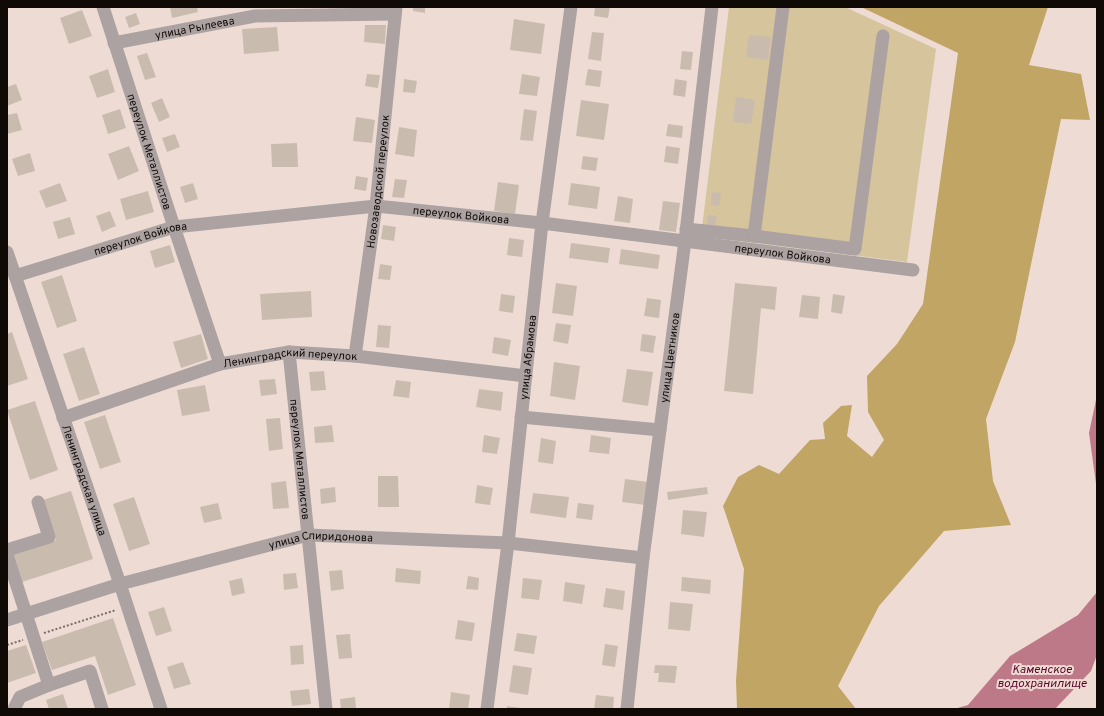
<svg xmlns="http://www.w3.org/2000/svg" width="1104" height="716" font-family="Overpass,sans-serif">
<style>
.green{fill:#d5c49c}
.forest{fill:#c0a564}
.water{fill:#be7989}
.building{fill:#c9bcaf}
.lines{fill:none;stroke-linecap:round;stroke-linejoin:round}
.path{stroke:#786d67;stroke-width:2;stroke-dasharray:2 2;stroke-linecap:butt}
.minor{stroke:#aba2a1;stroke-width:13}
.labels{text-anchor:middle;stroke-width:4;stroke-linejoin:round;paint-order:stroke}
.street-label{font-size:11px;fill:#100a07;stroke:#eedcd4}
.water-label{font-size:12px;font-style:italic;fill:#5d0529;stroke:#eedcd4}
</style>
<rect width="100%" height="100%" fill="#eedcd4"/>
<path class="green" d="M729 7H845L936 49 907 262 701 236Z"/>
<path class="forest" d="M861 7H1048L1029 65 1081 74 1090 120 1061 119 1015 342 986 419 993 481 1011 525 944 531 879 606 838 686 856 709H737L736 681 744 569 723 506 738 477 759 465 779 474 810 440 825 439 823 423 841 406 852 405 847 436 872 457 884 440 868 412 867 376 897 344 923 304 958 53Z"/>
<path class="water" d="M1097 395V491L1089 433Z
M1097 592V655L1091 671 1055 709H954L968 705 1010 656 1078 615Z"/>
<path class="building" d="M170 7H197L198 12 172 18Z
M413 7H425V13L413 11Z
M595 7H610L608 18 594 16Z
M82 10 92 36 69 44 60 18Z
M136 13 140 24 129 28 125 17Z
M514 19 545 24 541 54 510 50Z
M365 25H386L385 44 364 42Z
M277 27 279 51 244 54 242 29Z
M592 32 604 33 601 61 588 59Z
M749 35 771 37 768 60 746 57Z
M682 51 693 52 691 70 680 69Z
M147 53 156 77 145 80 137 56Z
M108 69 115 92 97 98 89 76Z
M588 69 602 71 600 87 585 85Z
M367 74 380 75 378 88 365 86Z
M522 74 540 77 537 96 519 94Z
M404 79 417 81 415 93 403 92Z
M675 79 687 81 685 97 673 95Z
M16 84 22 100 7 106V87Z
M736 97 755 100 751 124 733 122Z
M162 98 170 117 159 122 151 103Z
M581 100 609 104 604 140 576 136Z
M120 109 126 128 108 134 102 115Z
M524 109 537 111 533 141 520 140Z
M17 113 22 130 7 134V115Z
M356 117 375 120 372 143 353 141Z
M668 124 683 126 682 138 666 136Z
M399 127 417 130 414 157 395 154Z
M175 134 180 147 167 152 162 138Z
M297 143 298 167H272L271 144Z
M129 146 139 171 118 180 108 154Z
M666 146 680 148 678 164 664 162Z
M30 153 35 171 18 176 12 159Z
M583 156 598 158 596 171 581 169Z
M356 176 368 178 366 191 354 189Z
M395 179 407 180 404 198 392 197Z
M498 182 519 185 515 214 494 211Z
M60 183 67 201 46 208 39 191Z
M193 183 198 199 185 203 180 187Z
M571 183 600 187 597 209 568 205Z
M148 191 154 212 126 220 120 199Z
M712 192 721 193 719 206 711 205Z
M618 196 633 199 630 223 614 221Z
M663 201 680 203 676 232 659 230Z
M110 211 116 226 102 232 96 216Z
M708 215 717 216 715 227 707 226Z
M70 217 75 234 58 239 53 222Z
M383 225 396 227 394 241 381 239Z
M509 238 524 240 522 257 507 255Z
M571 243 610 248 608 263 569 258Z
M170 245 175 262 155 268 150 251Z
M621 249 660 255 658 269 619 264Z
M380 264 392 266 390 280 378 279Z
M62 275 77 321 57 328 41 282Z
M556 283 577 286 573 316 552 313Z
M735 283 777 287 775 310 761 308 753 394 724 391Z
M311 291 312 317 262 320 260 294Z
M501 294 515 296 513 313 499 311Z
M833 294 845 296 842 314 831 312Z
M802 295 820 297 818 319 799 317Z
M647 298 661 300 659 318 644 316Z
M556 323 571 325 568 344 553 341Z
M378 325 391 326 389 348 376 347Z
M12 332 28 379 7 386V334Z
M201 334 208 359 181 368 173 342Z
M642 334 656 336 653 353 640 351Z
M494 337 511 340 508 356 492 353Z
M84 347 100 394 79 401 63 354Z
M554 362 580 366 575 400 550 396Z
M627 369 653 372 648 406 622 402Z
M324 371 326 390 311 391 309 372Z
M275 379 277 394 261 396 259 380Z
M396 380 411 382 409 398 393 396Z
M205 385 210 411 182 416 177 390Z
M479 389 503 392 501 411 476 407Z
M35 401 58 470 30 480 7 410Z
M105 415 121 462 100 469 84 422Z
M280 418 283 449 269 451 266 419Z
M332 425 334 442 315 443 314 427Z
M484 435 500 438 497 454 482 452Z
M591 435 611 438 609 454 589 452Z
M541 438 556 441 553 464 538 462Z
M378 476H398L399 507H378Z
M625 479 648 482 645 505 622 502Z
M286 481 289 508 273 509 271 483Z
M477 485 493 488 490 505 475 503Z
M335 487 336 502 321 504 320 489Z
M707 487 708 494 668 500 667 492Z
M71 491 93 559 22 582 13 554 56 540 43 500Z
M533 493 569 497 566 518 530 513Z
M134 497 150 544 129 551 113 504Z
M218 503 222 519 204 523 200 507Z
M578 503 594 505 592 520 576 518Z
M683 510 707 512 704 537 681 534Z
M396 568 421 571 420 584 395 582Z
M342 570 344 589 331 591 329 571Z
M296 573 298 588 284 590 283 574Z
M468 576 479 578 478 590 466 589Z
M682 577 711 580 710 594 681 591Z
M242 578 245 593 232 596 229 581Z
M523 578 542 580 539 600 521 598Z
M565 582 585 585 582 604 563 601Z
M606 588 625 591 623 610 603 607Z
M670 602 693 604 690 631 668 629Z
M164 607 172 631 156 636 148 612Z
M113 618 136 685 108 695 95 656 52 670 42 642Z
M458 620 475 623 472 641 455 639Z
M517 633 537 636 534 654 514 651Z
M350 634 352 658 339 659 336 635Z
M605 644 618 646 615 667 602 665Z
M26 645 36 673 7 683V651Z
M303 645 304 664 291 665 290 646Z
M183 662 191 684 174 689 167 667Z
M513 665 532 668 528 695 509 692Z
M655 665 677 666 675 683 658 682 659 673H654Z
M309 689 311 704 292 706 290 691Z
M451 692 470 695 468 709H449Z
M63 694 68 709H49L46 700Z
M596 695 614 697 613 709H594Z
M355 697 356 709H341L340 699Z
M507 706 522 708V709H507Z"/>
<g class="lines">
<path class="path" d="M44 633 116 610
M7 645 23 640"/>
<g class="minor">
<path id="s1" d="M103 7 174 227 220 364"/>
<path id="s2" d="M114 43 255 16 395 14"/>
<path d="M686 229 754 236 855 249 883 36"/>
<path d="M754 236 783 7"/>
<path id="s3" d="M7 252 120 584 161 709"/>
<path id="s4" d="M15 276 174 227 376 206 542 223 913 270"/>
<path id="s5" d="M289 352 326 709"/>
<path id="s6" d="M355 356 376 206 396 7"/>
<path d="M521 417 660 430"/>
<path id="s7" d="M63 418 220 364 289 352 355 356 526 376"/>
<path d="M7 550 49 537 38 502"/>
<path d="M7 555 49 685 90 671 102 709"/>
<path id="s8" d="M7 620 120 584 308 535 508 543 643 558"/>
<path d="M14 709 20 697 49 685"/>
<path id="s9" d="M487 709 508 543 542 223 571 7"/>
<path id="s10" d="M627 709 643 558 685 241 712 7"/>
</g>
</g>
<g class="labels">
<g class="street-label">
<text dy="4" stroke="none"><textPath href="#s2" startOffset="82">улица Рылеева</textPath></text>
<text dy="4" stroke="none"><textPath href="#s1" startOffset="152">переулок Металлистов</textPath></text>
<text dy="4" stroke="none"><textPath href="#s6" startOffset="176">Новозаводской переулок</textPath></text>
<text dy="4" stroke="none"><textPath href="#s4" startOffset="455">переулок Войкова</textPath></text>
<text dy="4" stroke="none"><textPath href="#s4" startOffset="131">переулок Войкова</textPath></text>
<text dy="4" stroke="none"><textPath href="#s4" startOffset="779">переулок Войкова</textPath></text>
<text dy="4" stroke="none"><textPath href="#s9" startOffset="354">улица Абрамова</textPath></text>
<text dy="4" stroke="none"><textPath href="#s10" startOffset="354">улица Цветников</textPath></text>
<text dy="4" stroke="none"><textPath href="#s7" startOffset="237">Ленинградский переулок</textPath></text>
<text dy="4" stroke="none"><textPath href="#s5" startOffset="108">переулок Металлистов</textPath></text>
<text dy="4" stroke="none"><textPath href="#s3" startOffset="241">Ленинградская улица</textPath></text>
<text dy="4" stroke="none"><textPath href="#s8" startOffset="325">улица Спиридонова</textPath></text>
</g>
<g class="water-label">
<text x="1042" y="673">Каменское<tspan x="1042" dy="14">водохранилище</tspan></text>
</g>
</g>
<rect width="1104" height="716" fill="none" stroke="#100a07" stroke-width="16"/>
</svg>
